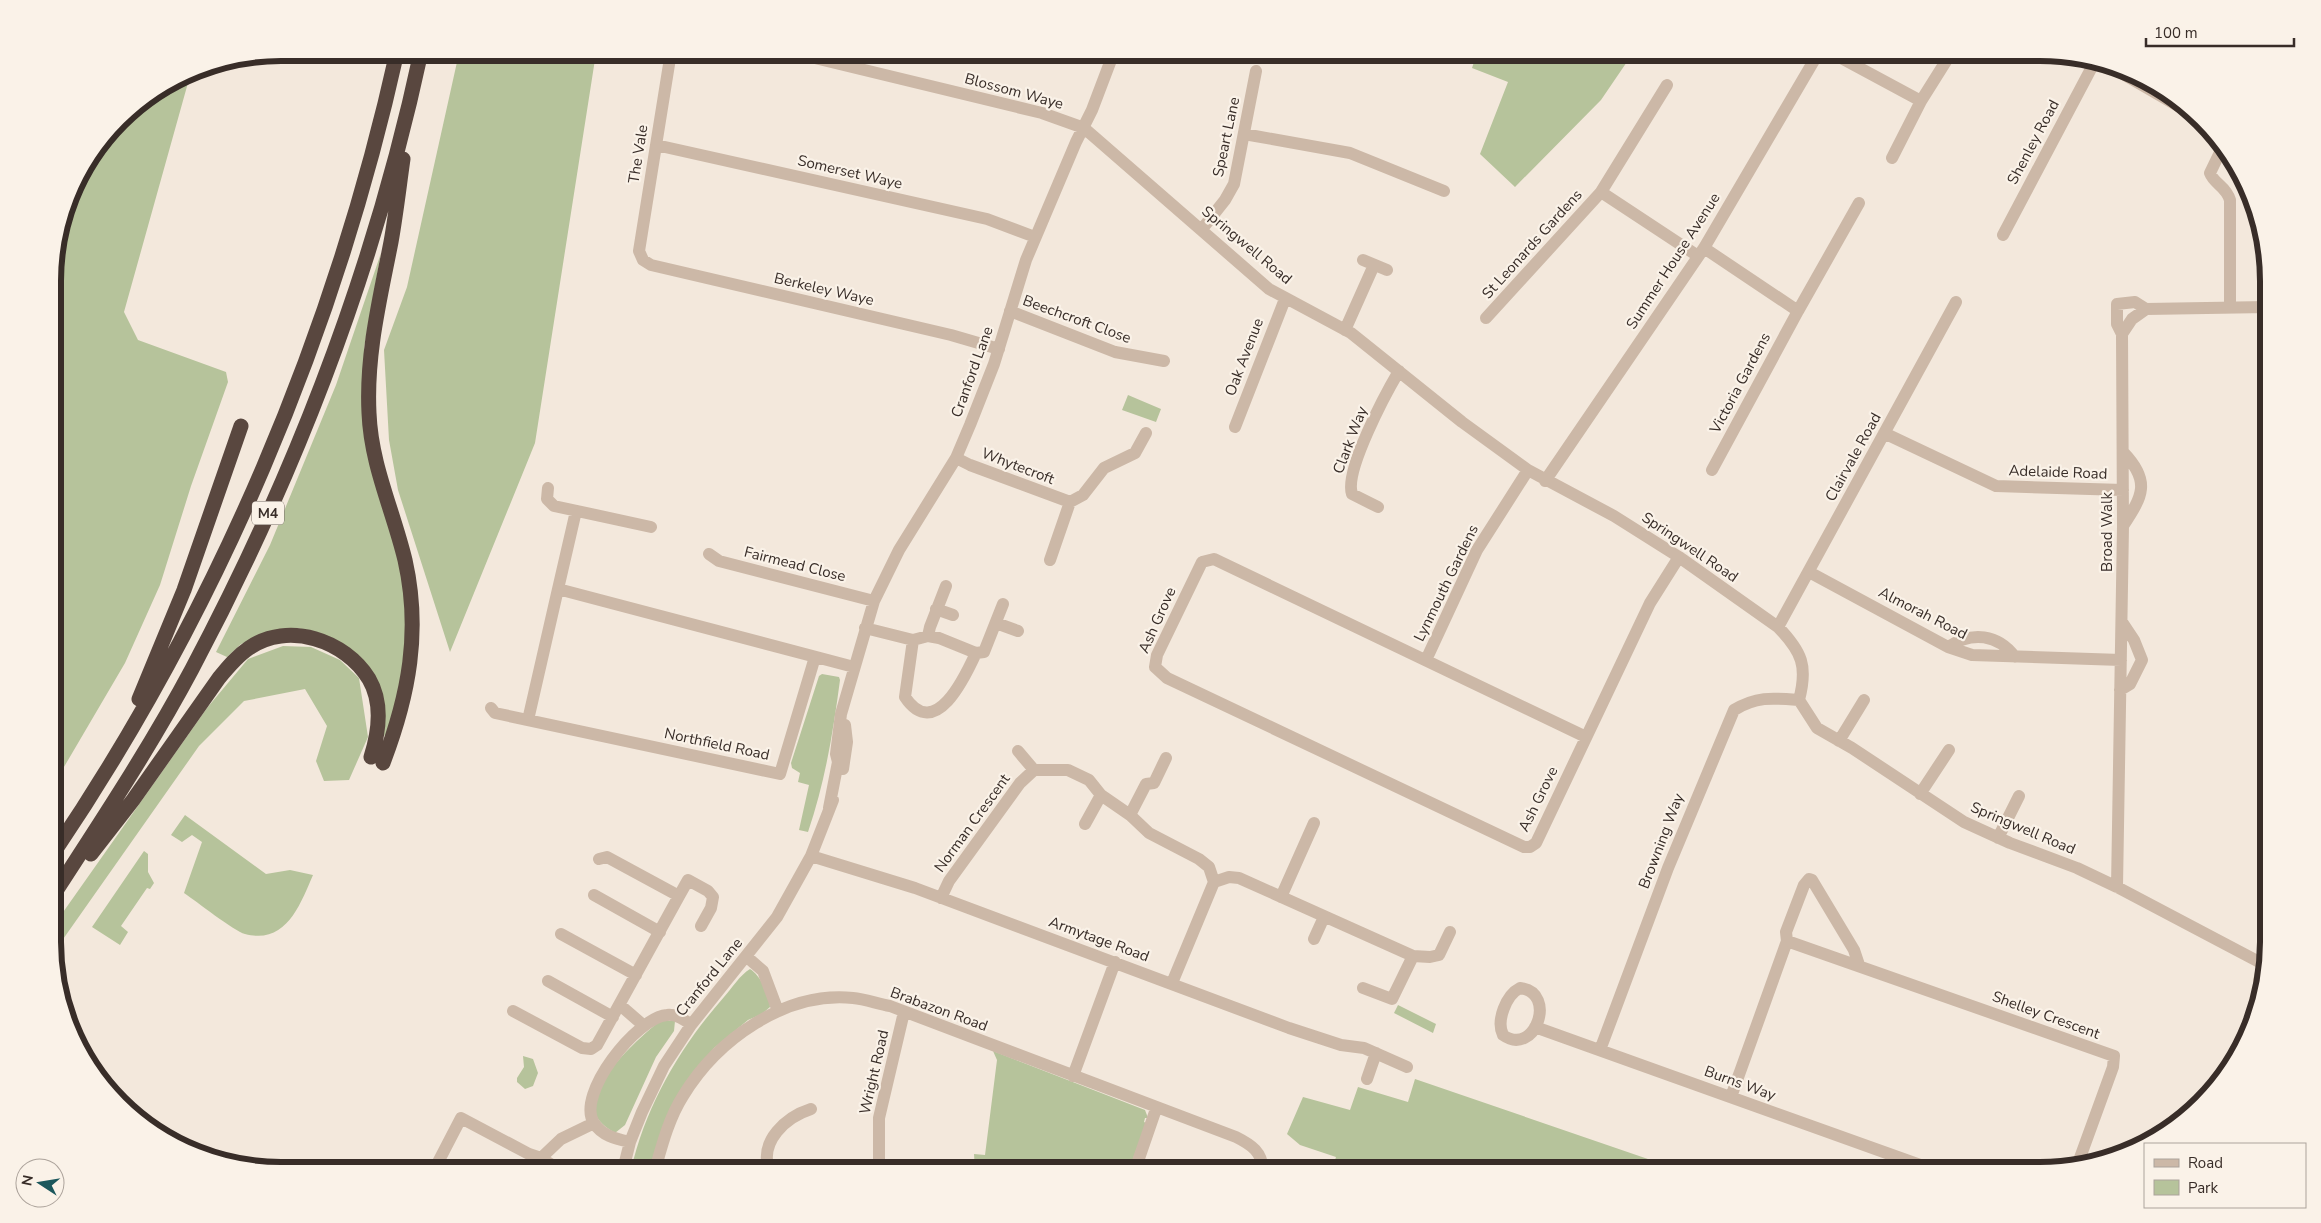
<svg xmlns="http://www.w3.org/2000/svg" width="2321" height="1223" font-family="'Nunito Sans',sans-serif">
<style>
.green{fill:#b6c39b}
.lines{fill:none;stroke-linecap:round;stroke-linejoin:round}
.minor{stroke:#ccb8a7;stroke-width:12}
.highway{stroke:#59473f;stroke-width:15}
.labels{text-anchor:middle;stroke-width:4.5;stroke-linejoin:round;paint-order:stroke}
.shield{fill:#faf2e8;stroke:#726862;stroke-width:1}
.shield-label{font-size:14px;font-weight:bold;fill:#382d28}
.street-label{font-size:15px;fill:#382d28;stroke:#faf2e8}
.rim{fill:none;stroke:#382d28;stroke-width:6}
</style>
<rect width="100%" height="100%" fill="#f3e8dc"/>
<path class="green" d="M459 53H596L535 443 450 652 398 490 389 440 384 350 407 287Z
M1477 53V52L1633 53 1601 100 1515 187 1480 154 1508 82 1472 68Z
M191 72 124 312 138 340 226 372 228 382 191 486 160 585 125 663 54 784 53 266 76 180 130 109Z
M381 253 364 348 388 522 403 579 407 639 399 696 388 737 383 735 382 700 326 636 298 628 268 633 241 644 227 657 216 652 270 545 336 385Z
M1128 395 1161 409 1156 422 1122 410Z
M283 646 311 647 340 660 359 678 368 737 349 780 324 781 316 761 327 726 305 689 244 701 199 746 54 952V925L207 708 248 659Z
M822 674 839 677 840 680C833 733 825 782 808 832L799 830 809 785 798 782 800 773 792 768 791 763 819 676Z
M185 815 266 874 290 870 313 875C300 905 286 945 245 934 234 931 196 901 184 893L202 842 192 835 182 842 171 835Z
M144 851 148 854V872L154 883 150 889 147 888 121 926 128 932 120 945 92 927Z
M750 969C760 975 770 995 770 1007L762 1014 748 1020 714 1048 678 1094 650 1170H631C646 1105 680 1047 724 997 732 988 740 975 750 969Z
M1398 1005 1436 1024 1433 1033 1394 1013Z
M661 1020 675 1021 674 1031 656 1057 625 1125 615 1133C607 1128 597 1122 595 1111 590 1081 640 1037 661 1020Z
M993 1051 1145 1110 1148 1118H1145L1144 1122 1146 1123 1129 1170H975L974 1154 985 1155 997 1060Z
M523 1056 533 1059 538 1073 533 1086 525 1089 517 1082V1078L524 1067Z
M1415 1079 1680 1170H1332L1336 1157 1300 1145 1287 1134 1303 1097 1350 1110 1358 1087 1408 1102Z"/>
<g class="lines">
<path class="minor" d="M671 52 639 251 643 260 651 265 951 335 999 349
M790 52 1042 113 1084 128 1269 289 1351 333 1462 422 1528 470 1614 516 1679 557 1778 627C1802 652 1808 666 1799 700L1817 728 1852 748 1964 822 2010 843 2077 868 2117 887 2263 964
M1830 52 1921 101 1948 58
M2118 71 2199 118
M1244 134 1350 153 1444 191
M656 145 987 219 1035 237
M2223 146 2210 173C2214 184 2226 186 2230 200V307
M1892 158 1921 101
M1601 192 1667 85
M1202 229 1225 200 1234 184 1256 71
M2003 235 2093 65
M1704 248 1798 311 1712 470
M1363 260 1387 270
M1010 311 1115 352 1164 361
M1798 311 1859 203
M1486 318 1601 192 1698 256
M1345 330 1374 265
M2122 334 2117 324V304L2135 302 2146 309
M1235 427 1285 299
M1884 433 1996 486 2123 490
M2123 452C2151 481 2143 496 2123 526
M956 458 970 465 1070 502 1083 495 1104 468 1135 453 1146 433
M1545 481 1704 248 1819 52
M548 488 547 499 554 506 651 527
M1378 507 1352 494C1344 471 1386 393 1399 371
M576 511 558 589 854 667
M709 554 719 561 874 601
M1050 560 1070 502
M1809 572 1948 647 1972 655 2121 660
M936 609 953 615
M996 623 1018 631
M1778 627 1956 302
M865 628 913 640 928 636 939 638 976 653 984 652 1003 604
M928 636 930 627 946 586
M913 640 905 697C935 742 965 677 976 653
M1948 647C1972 631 1998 634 2015 657
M1426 660 1477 550 1528 470
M2120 690 2130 684 2142 660 2134 640 2122 622
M491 708 495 713 780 774 815 657
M528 720 558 589
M1586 737 1214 559 1202 562 1157 655 1155 667 1167 678 1524 847H1530L1536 843 1650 603 1679 557
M1839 741 1864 700
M1018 751 1034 770
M843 769 847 742 845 725
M1920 794 1949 750
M829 808 838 762 836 754 841 714 874 601 899 550 956 458 970 425 994 364 1026 260 1076 142 1092 110 1114 52
M1130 815 1146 784 1154 783 1166 758
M1085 824 1101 795
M1998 838 2019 796
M811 856 915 888 1289 1028 1341 1045 1364 1048 1407 1067
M1214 882 1229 877 1239 878 1413 956 1430 957 1439 955 1450 932
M2117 887 2123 526 2122 334 2132 319 2146 309 2267 307
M594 895 660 932
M679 896 688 880 708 891 713 897 711 908 701 926
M1281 897 1314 823
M941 898 949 881 1020 783 1034 770H1068L1089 780 1101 795 1130 815 1149 833 1199 859 1209 867 1214 882 1172 983
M561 934 636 975
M1314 939 1324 917
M1787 941 1786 932 1804 885 1809 879 1812 880 1854 950 1859 965
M747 957 763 971 778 1011
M2264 962 2266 307
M548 981 613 1017
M2259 981 2262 968
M1363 988 1392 999 1413 956
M1520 988C1558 992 1535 1058 1503 1035 1496 1021 1506 995 1520 988Z
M620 1005 643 1025
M513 1011 582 1048 591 1049 597 1045 679 896 607 857 599 859
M1535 1027 1934 1170
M1600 1050 1668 868 1734 710C1757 696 1773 698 1799 700
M1073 1076 1115 962
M1367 1079 1376 1053
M1731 1097 1787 941 2114 1056 2113 1067 2077 1166
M630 1142C617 1139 602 1136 594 1123 575 1095 637 1017 667 1015 675 1014 685 1020 691 1025
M541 1158 560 1170
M434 1170 461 1118 529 1154 541 1158 561 1139 594 1123
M623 1170 630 1142 642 1112 664 1066 691 1025 777 917 811 856 833 800
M655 1170C662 1145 669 1118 683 1096 717 1040 785 991 853 998 865 999 878 1004 890 1006L1236 1137C1252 1145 1262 1152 1263 1170
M769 1170C759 1141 786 1117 811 1109
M879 1170V1118L904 1012
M1135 1170 1156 1109"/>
<path class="highway" d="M139 699 184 590 241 426
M383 763C409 695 421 631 405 560 393 510 371 465 369 413 366 354 380 299 391 242 396 214 399 187 403 159
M54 852C217 611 334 336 397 52
M91 854 133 800 219 678C228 667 237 656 249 648 288 621 345 640 369 679 383 703 379 732 371 757
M54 894C102 820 151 746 192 669 295 475 375 267 421 52"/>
</g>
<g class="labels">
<rect class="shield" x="252" y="501.5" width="32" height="23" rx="4"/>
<g class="shield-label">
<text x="268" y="518">M4</text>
</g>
<g class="street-label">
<text transform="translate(1014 91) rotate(15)" y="5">Blossom Waye</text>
<text transform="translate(1226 137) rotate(-78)" y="5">Speart Lane</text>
<text transform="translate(2033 142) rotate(-62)" y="5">Shenley Road</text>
<text transform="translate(638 154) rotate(-81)" y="5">The Vale</text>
<text transform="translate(850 172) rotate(13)" y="5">Somerset Waye</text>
<text transform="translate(1532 244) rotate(-48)" y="5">St Leonards Gardens</text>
<text transform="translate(1247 245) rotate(40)" y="5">Springwell Road</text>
<text transform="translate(1673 261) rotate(-57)" y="5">Summer House Avenue</text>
<text transform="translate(824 289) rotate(13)" y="5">Berkeley Waye</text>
<text transform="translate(1077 319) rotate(20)" y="5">Beechcroft Close</text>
<text transform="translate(1244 357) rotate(-69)" y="5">Oak Avenue</text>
<text transform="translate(972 372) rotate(-70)" y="5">Cranford Lane</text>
<text transform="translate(1740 383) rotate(-62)" y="5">Victoria Gardens</text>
<text transform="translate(1350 440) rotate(-69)" y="5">Clark Way</text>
<text transform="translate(1853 457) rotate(-61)" y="5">Clairvale Road</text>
<text transform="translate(1018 466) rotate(21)" y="5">Whytecroft</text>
<text transform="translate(2058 472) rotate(2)" y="5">Adelaide Road</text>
<text transform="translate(2107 532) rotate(-90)" y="5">Broad Walk</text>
<text transform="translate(1690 547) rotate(34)" y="5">Springwell Road</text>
<text transform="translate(795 564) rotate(14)" y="5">Fairmead Close</text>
<text transform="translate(1446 583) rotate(-64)" y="5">Lynmouth Gardens</text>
<text transform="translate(1923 613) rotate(27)" y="5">Almorah Road</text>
<text transform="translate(1157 620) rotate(-66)" y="5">Ash Grove</text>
<text transform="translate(717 744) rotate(12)" y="5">Northfield Road</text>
<text transform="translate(1538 799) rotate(-64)" y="5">Ash Grove</text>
<text transform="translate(972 823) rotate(-54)" y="5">Norman Crescent</text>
<text transform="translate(2023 828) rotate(23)" y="5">Springwell Road</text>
<text transform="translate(1661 841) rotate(-69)" y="5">Browning Way</text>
<text transform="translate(1099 939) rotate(20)" y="5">Armytage Road</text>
<text transform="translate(709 977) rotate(-51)" y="5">Cranford Lane</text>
<text transform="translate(939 1009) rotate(20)" y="5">Brabazon Road</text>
<text transform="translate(2046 1015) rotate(20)" y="5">Shelley Crescent</text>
<text transform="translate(874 1072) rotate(-77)" y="5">Wright Road</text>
<text transform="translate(1740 1083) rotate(20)" y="5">Burns Way</text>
</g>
</g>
<path d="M0 0H2321V1223H0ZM281 61H2040A220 220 0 0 1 2260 281V942A220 220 0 0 1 2040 1162H281A220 220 0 0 1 61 942V281A220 220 0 0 1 281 61Z" fill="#faf2e8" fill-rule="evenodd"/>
<path class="rim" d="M281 61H2040A220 220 0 0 1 2260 281V942A220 220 0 0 1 2040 1162H281A220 220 0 0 1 61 942V281A220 220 0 0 1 281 61Z"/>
<rect x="2144" y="1143" width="162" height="65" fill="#faf2e8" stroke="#aca39b"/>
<rect x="2154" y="1159" width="25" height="8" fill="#ccb8a7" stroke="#aca39b"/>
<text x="2188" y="1168" font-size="15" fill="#382d28">Road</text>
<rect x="2154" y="1180" width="25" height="15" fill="#b6c39b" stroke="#aca39b"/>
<text x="2188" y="1193" font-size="15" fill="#382d28">Park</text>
<g transform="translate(40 1183) rotate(282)"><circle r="24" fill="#faf2e8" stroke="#aca39b"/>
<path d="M0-4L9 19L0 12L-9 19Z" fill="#1b575c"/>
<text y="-8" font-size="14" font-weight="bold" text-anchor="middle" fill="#382d28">N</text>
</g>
<path d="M2146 38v8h148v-8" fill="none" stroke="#382d28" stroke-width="2.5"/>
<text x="2154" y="38" font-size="15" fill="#382d28" stroke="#faf2e8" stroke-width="4" paint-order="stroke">100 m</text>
</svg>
